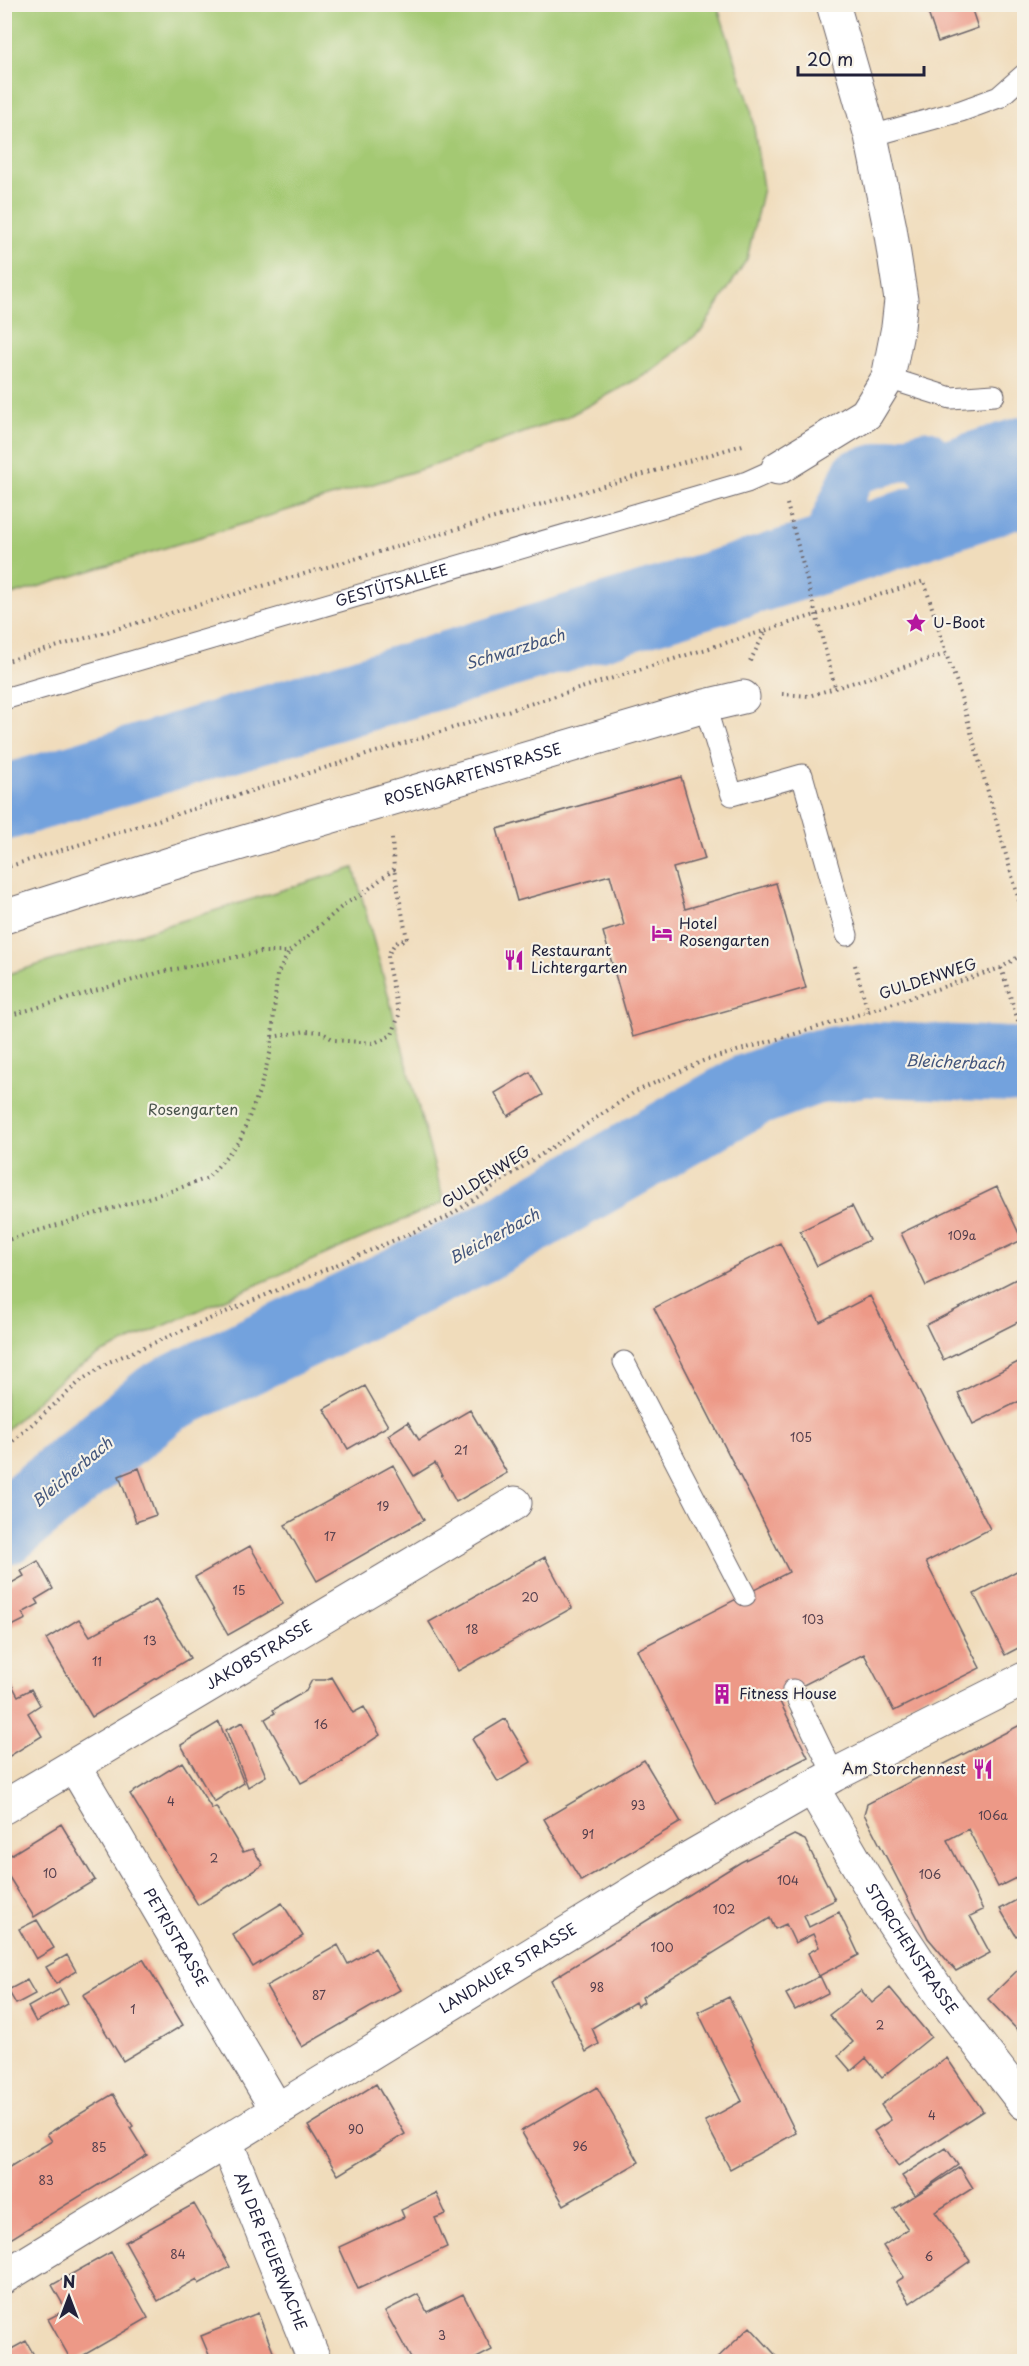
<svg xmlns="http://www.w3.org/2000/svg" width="1029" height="2366" font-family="'Playpen Sans',sans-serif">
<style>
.green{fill:#a4c973;stroke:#637657;stroke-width:1.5}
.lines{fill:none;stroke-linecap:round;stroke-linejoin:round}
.canal{stroke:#73a2dd;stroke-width:44}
.river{stroke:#73a2dd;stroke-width:75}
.building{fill:#ed9987}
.service-casing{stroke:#6a6368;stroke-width:23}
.minor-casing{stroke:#6a6368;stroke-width:35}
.secondary-casing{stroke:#6a6368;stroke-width:35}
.path{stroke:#6a6368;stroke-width:4;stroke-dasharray:1.5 4.5;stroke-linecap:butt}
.service{stroke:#fff;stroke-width:21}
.minor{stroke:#fff;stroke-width:33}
.secondary{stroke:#fff;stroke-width:33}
.labels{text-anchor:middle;stroke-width:4.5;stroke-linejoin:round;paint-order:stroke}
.number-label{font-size:12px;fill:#55404e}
.street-label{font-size:15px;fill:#22223b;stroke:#f7f3e8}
.poi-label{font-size:15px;fill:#22223b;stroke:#f7f3e8;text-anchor:start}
.park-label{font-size:15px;fill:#49544c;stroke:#f7f3e8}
.water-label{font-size:16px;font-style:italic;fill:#42557c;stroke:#f7f3e8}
</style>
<rect width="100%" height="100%" fill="#f7f3e8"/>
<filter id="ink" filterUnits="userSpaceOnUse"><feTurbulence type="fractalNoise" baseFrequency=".0167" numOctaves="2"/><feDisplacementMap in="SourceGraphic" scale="12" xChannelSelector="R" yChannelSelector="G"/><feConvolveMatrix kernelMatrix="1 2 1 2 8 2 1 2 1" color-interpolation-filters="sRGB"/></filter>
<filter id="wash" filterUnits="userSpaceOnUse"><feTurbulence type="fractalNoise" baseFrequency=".008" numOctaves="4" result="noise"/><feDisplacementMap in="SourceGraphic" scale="24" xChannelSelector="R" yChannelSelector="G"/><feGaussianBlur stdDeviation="1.35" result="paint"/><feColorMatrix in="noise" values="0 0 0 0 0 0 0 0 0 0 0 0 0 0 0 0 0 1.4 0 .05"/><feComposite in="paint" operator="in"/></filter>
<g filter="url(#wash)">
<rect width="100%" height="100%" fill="#f0dcbb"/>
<path class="green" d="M5 4 717 5 751 108 763 188 747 259 702 330 652 371 569 416 438 464 5 597Z
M354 868 444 1202 100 1354 62 1378 5 1431V975Z"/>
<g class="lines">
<path class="canal" d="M817 557 854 472 927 452V468L1024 438"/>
<path class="river" d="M4 803 830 553 1024 488
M4 1528 162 1398 479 1246 749 1091 811 1068 864 1059 1024 1065"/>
</g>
<g id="blocks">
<path class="building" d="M925 4H970L978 28 938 42Z
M681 777 705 859 673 868 685 909 776 883 806 988 633 1037 603 932 624 925 610 875 517 901 497 829Z
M530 1072 543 1095 508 1116 495 1093Z
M997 1187 1022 1240 926 1286 901 1233Z
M852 1206 869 1240 817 1266 800 1231Z
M780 1243 820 1322 870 1296 990 1529 926 1562 980 1668 894 1711 864 1654 778 1698 808 1757 716 1804 637 1650 789 1572 654 1308Z
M1024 1275V1319L943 1360 926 1325Z
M1024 1359V1399L973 1424 958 1393Z
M365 1386 388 1426 348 1449 324 1409Z
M470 1410 507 1473 456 1502 435 1463 414 1476 388 1435 408 1422 419 1440Z
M393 1465 424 1520 317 1581 285 1525Z
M139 1468 156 1515 136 1522 119 1476Z
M250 1546 283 1604 228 1635 195 1577Z
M545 1557 572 1608 458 1671 429 1622Z
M38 1561 53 1589 36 1599 39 1604 22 1613 26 1619 8 1628 4 1621V1594L10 1591 6 1586 24 1576 21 1571Z
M1024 1567V1645L1005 1655 974 1594Z
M156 1600 190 1658 92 1717 46 1639 79 1619 90 1636Z
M5 1672 18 1696 31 1689 40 1705 28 1713 42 1736 5 1759Z
M332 1677 353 1713 364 1707 380 1735 342 1760 343 1761 301 1783 265 1719 275 1713 273 1710 306 1691 312 1680H325Z
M505 1719 531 1762 498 1782 472 1739Z
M219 1722 244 1783 214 1802 181 1745Z
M243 1722 266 1776 248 1787 226 1730Z
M1024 1723V1796L1022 1797 1024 1802V1874L998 1887 968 1829 947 1840 983 1910 970 1916 990 1953 956 1971 928 1938 864 1814 867 1804Z
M644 1760 681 1822 581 1881 544 1819Z
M182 1762 212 1809 216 1807 243 1852 253 1849 263 1865 198 1905 130 1794Z
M61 1824 95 1880 34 1917 4 1869V1859Z
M794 1835 805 1840 835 1900 804 1915 809 1927 839 1912 859 1955 819 1976 808 1953 819 1947 813 1934 795 1943 786 1924 775 1929 770 1918 642 1997 644 2002 637 2006 635 2002 592 2028 599 2044 586 2052 551 1980 741 1862Z
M1024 1896V1932L1016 1936 1000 1909Z
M282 1903 303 1936 253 1967 232 1934Z
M37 1920 54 1948 36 1959 19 1929Z
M338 1945 348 1964 375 1948 400 1990 302 2047 266 1986Z
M67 1955 76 1971 56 1984 46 1967Z
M143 1959 183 2025 123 2061 83 1995Z
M1024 1964V2037L988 1999Z
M820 1976 828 1993 795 2010 786 1994Z
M27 1980 35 1994 16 2004 8 1990Z
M890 1988 931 2037 882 2077 866 2058 851 2071 838 2056 853 2042 829 2015 861 1990 872 2003Z
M60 1989 68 2004 36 2022 28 2007Z
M729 1997 796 2133 730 2169 705 2121 742 2101 698 2012Z
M947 2058 983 2111 898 2166 874 2131 891 2120 881 2105Z
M376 2084 405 2134 338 2175 308 2126Z
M597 2087 639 2162 564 2205 521 2131Z
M113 2094 133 2126 130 2128 147 2155 4 2243V2162L8 2168 52 2141 47 2134Z
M946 2148 958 2165 915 2195 902 2176Z
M960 2167 973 2188 935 2212 970 2261 910 2303 896 2282 904 2277 883 2246 908 2229 894 2209Z
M436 2193 446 2214 435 2218 447 2247 358 2289 339 2247 404 2217 401 2210Z
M194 2204 230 2267 199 2284 197 2279 158 2301 125 2242Z
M111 2252 148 2318 72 2362 48 2319 66 2310 52 2285Z
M418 2294 427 2312 463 2294 492 2350 469 2362H413L385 2311Z
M258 2313 277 2362H212L201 2336Z
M750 2327 782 2362H713Z
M26 2341 38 2362H4V2353Z"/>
</g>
</g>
<g filter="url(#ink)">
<use href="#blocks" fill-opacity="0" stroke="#6a6368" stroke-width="1.5"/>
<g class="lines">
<g class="service-casing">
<g id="service">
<path d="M871 136 961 111 999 97 1024 75"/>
<path d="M888 378 951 398 994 395"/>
<path id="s1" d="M4 699 747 482 778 468"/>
<path d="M705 706 732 795 802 775 847 935"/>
<path d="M624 1362 745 1595"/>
<path d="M793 1690 834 1775"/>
</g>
</g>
<g class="minor-casing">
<g id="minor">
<path d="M778 468 866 414 888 378 898 327 901 300 890 228 871 136 833 4"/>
<path id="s2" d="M4 917 170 864 705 706 743 697"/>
<path id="s3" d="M75 1767 277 2110"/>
<path id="s4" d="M812 1787 881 1905 943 1998 1024 2103"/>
<path id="s5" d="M4 1807 515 1503"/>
<path id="s6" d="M226 2142 315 2362"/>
</g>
</g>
<g class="secondary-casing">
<g id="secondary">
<path id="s7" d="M4 2277 691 1857 834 1775 1024 1679"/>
</g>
</g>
<path class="path" d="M787 504 835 687
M750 661 766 631
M4 662 746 444
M782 694 809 696 946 654
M4 868 924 581 946 654 957 683 1024 918
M855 965 868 1012
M1001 968 1024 1039
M4 1017 161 972 261 952H289L345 904 361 895 394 869 392 838
M272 1037 306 1031 321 1032 334 1040 374 1043 392 1035 399 1015 389 969 388 955 395 943 407 939 394 869
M4 1241 174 1190 208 1178 240 1140 259 1092 271 1050 277 975 289 952
M4 1449 83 1379 109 1362 446 1218 635 1092 703 1061 832 1023 1001 968 1024 953"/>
<use href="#service" class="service"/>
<use href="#minor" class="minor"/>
<use href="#secondary" class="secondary"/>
</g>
</g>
<defs>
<g id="sight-bare" transform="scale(1.62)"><path d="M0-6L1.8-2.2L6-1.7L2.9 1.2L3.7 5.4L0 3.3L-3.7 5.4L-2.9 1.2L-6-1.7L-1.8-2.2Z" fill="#b5179e" stroke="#f7f3e8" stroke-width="2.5" paint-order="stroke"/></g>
<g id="hotel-bare" transform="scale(1.62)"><path d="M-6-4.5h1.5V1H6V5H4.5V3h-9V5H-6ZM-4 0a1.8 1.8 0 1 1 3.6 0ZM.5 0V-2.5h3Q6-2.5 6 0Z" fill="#b5179e" stroke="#f7f3e8" stroke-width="2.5" paint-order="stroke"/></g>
<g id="restaurant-bare" transform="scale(1.62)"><path d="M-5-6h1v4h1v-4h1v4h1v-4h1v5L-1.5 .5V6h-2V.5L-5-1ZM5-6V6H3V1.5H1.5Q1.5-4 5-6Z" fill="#b5179e" stroke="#f7f3e8" stroke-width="2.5" paint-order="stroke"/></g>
<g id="building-bare" transform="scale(1.62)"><path d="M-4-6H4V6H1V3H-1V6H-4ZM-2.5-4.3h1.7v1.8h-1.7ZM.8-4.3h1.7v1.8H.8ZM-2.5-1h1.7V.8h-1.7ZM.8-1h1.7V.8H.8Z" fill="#b5179e" stroke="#f7f3e8" stroke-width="2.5" paint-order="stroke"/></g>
</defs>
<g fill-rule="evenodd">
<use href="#sight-bare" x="916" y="623"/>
<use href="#hotel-bare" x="662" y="933"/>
<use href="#restaurant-bare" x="514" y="960"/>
<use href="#building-bare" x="722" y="1694"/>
<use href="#restaurant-bare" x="983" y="1769"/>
</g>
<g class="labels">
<g class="number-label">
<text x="962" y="1240">109a</text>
<text x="801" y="1442">105</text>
<text x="461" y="1455">21</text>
<text x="383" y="1511">19</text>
<text x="330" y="1541">17</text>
<text x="239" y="1595">15</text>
<text x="530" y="1602">20</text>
<text x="813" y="1624">103</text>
<text x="472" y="1634">18</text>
<text x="150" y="1645">13</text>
<text x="97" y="1666">11</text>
<text x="321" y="1729">16</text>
<text x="171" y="1806">4</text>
<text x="638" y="1810">93</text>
<text x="993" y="1820">106a</text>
<text x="588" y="1839">91</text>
<text x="214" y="1863">2</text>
<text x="50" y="1878">10</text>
<text x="930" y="1879">106</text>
<text x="788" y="1885">104</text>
<text x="724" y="1914">102</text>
<text x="662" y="1952">100</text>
<text x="597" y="1992">98</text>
<text x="319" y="2000">87</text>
<text x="133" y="2014">1</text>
<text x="880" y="2030">2</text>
<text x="932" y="2120">4</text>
<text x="356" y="2134">90</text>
<text x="580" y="2151">96</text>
<text x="99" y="2152">85</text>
<text x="46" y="2185">83</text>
<text x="178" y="2259">84</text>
<text x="929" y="2261">6</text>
<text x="442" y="2340">3</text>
</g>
<g class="street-label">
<text dy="5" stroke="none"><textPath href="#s1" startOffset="404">GESTÜTSALLEE</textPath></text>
<text dy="5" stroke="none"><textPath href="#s2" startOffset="490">ROSENGARTENSTRASSE</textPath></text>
<text transform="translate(928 979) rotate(-18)" y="5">GULDENWEG</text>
<text transform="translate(486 1177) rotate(-33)" y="5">GULDENWEG</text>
<text dy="5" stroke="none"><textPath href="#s5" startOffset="297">JAKOBSTRASSE</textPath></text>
<text dy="5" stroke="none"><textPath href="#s3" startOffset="198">PETRISTRASSE</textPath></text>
<text dy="5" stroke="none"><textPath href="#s4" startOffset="190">STORCHENSTRASSE</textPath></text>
<text dy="5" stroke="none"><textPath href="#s7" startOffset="591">LANDAUER STRASSE</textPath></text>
<text dy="5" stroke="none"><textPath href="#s6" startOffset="118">AN DER FEUERWACHE</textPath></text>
</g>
<g class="poi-label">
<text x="933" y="628">U-Boot</text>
<text x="679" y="929">Hotel<tspan x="679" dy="17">Rosengarten</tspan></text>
<text x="531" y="956">Restaurant<tspan x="531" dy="17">Lichtergarten</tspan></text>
<text x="739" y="1699">Fitness House</text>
<text x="966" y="1774" text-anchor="end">Am Storchennest</text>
</g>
<g class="park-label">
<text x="193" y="1115">Rosengarten</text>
</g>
<g class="water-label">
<text transform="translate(515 649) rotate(-17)" y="6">Schwarzbach</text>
<text transform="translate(955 1062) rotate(2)" y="6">Bleicherbach</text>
<text transform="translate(494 1236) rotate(-28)" y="6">Bleicherbach</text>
<text transform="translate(72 1472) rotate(-40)" y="6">Bleicherbach</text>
</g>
</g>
<rect width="1029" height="2366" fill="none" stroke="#f7f3e8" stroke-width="24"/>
<g transform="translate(69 2297)" stroke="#f7f3e8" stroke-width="4.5" paint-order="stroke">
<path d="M0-4.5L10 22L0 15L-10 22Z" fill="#22223b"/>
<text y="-9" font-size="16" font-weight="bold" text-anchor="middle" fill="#22223b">N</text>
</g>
<path d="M798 66v9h126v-9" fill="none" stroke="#22223b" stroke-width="3"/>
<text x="807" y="66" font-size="18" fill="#22223b" stroke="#f7f3e8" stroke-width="4.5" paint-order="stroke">20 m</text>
</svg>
